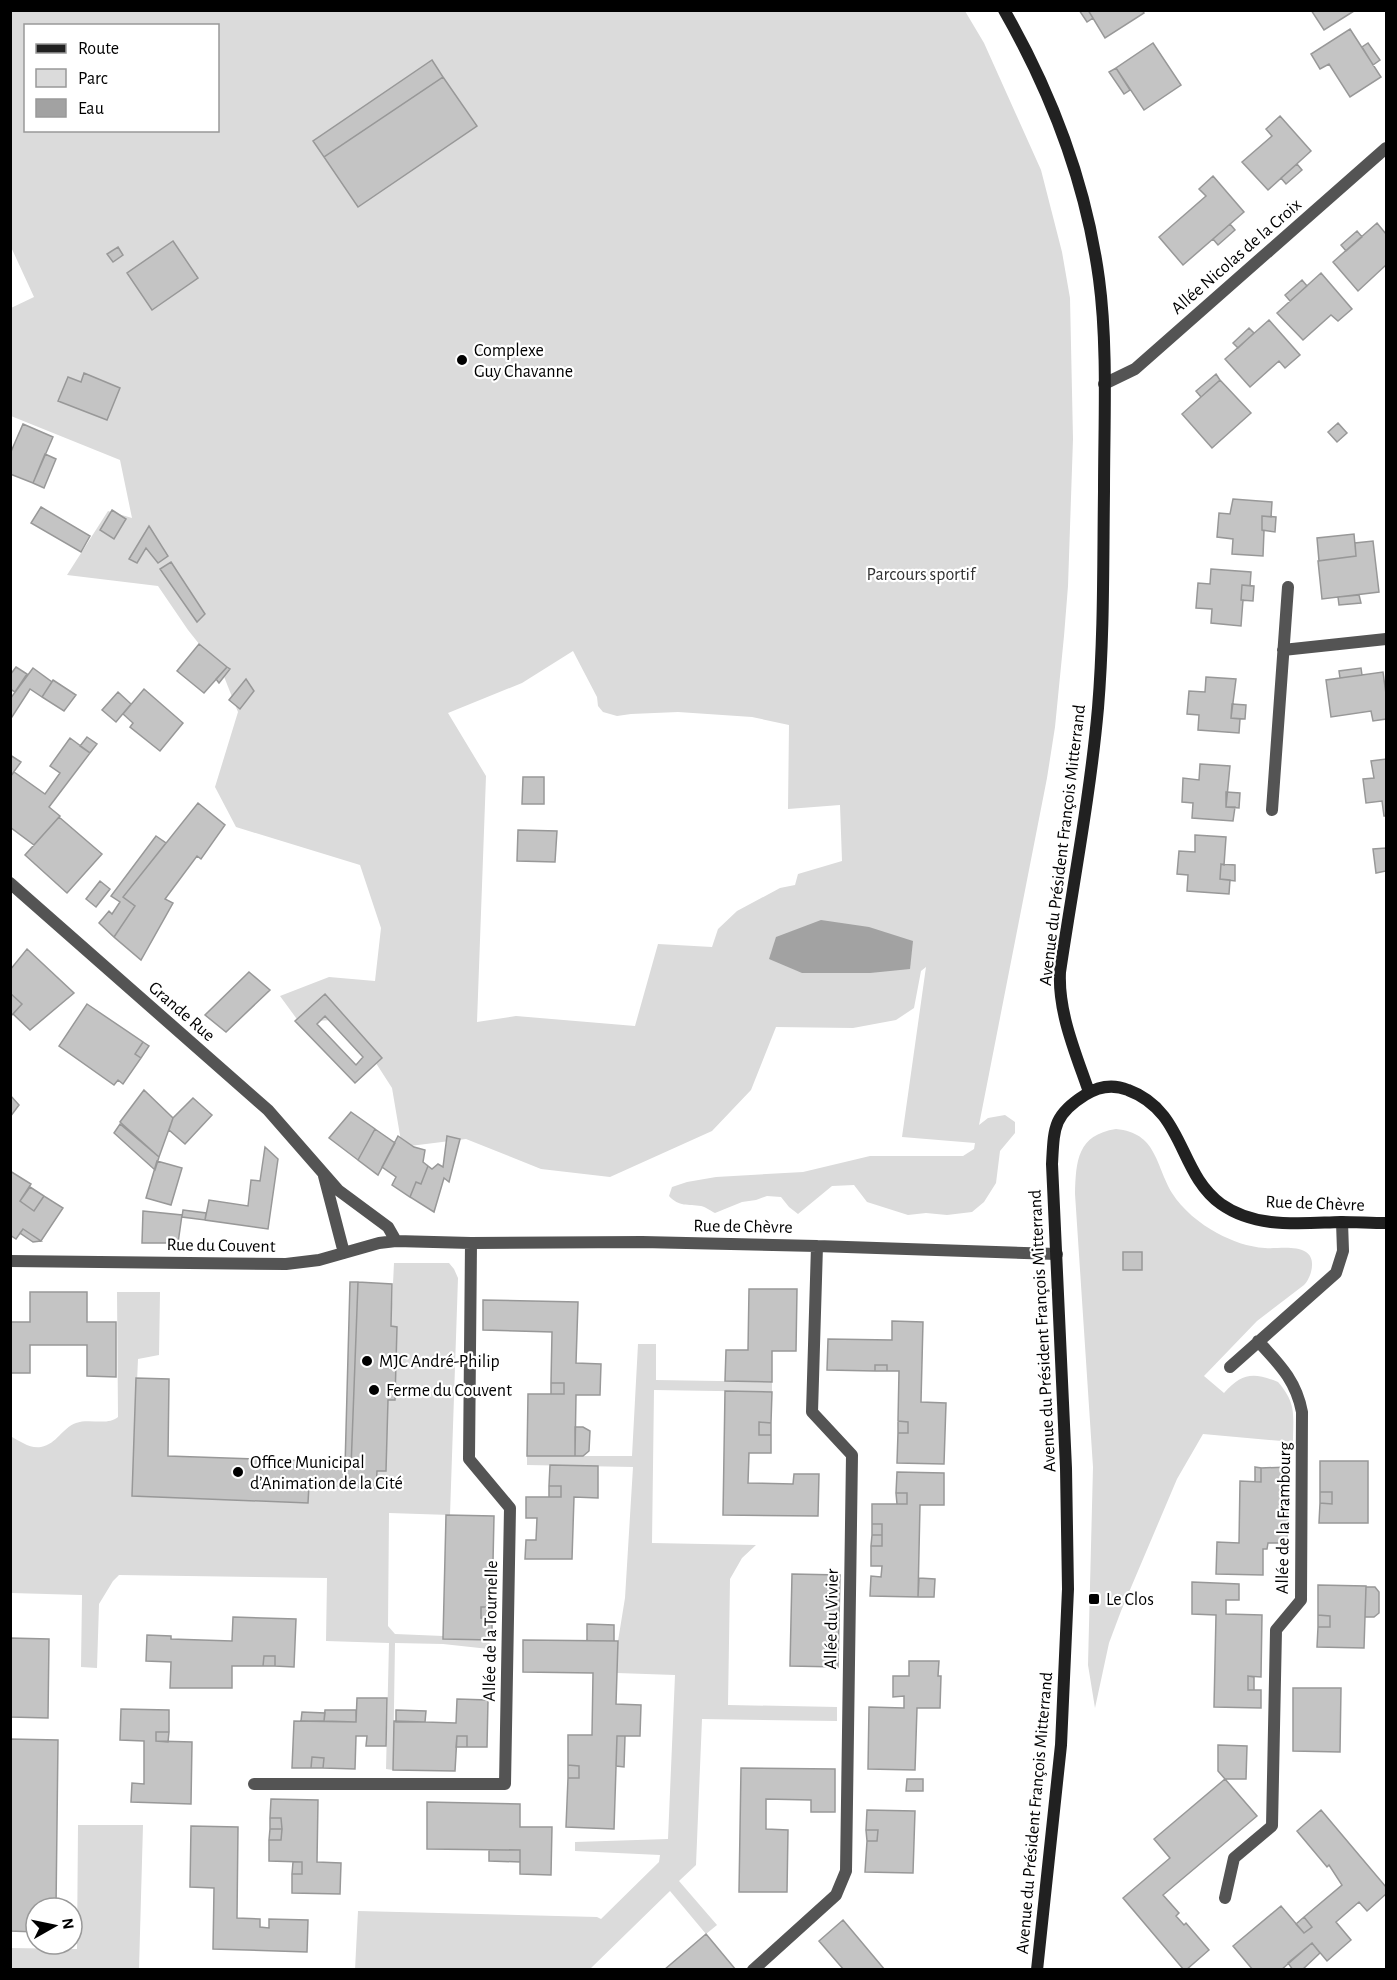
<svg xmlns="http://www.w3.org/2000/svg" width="1397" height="1980" font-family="'Alegreya Sans',sans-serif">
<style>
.green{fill:#dbdbdb;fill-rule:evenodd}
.water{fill:#a2a2a2}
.building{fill:#c4c4c4;stroke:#989898;stroke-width:1.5;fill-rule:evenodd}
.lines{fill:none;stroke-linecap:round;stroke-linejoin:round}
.street{stroke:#545454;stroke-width:12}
.secondary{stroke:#212121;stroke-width:12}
.poi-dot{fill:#000;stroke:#fff;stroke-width:2}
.labels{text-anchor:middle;stroke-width:4.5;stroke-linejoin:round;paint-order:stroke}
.street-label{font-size:18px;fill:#000;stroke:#fff}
.poi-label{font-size:18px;fill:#000;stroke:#fff;text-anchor:start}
.park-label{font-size:18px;fill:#323232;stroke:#fff}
</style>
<rect width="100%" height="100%" fill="#fff"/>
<path class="green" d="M11 11H965L984 43 1041 170 1062 252 1070 298 1073 439 1068 586 1064 636 1055 727 1047 778 979 1125 988 1118 1005 1115 1015 1122V1133L1000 1151 996 1183 984 1202 972 1212 947 1215 926 1213 908 1215 867 1202 854 1185 832 1186 798 1214 789 1207 781 1197 767 1196 756 1200 742 1202 715 1213C711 1211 706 1207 701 1206 688 1204 679 1207 669 1196L672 1187 687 1182 716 1177 803 1172 870 1156H963L974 1149 975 1143 902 1137 926 967 921 971 914 1008 896 1020 853 1028 776 1027 751 1090 712 1131 610 1177 541 1169 466 1139 402 1147 392 1088 365 1046 333 1020 299 1022 280 996 329 977 375 981 381 928 360 865 236 827 215 787 238 712 223 674 188 630 158 586 67 575 108 511 132 518 120 460 11 416V308L34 297 11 247ZM26 26H218V130H26ZM573 651 597 697 598 706 603 712 617 716 631 714 678 712 752 717 789 725 788 809 840 805 842 861 798 874 795 885 780 888 737 911 718 929 712 947 658 944 635 1026 516 1016 477 1022 486 776 448 713 522 683Z
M1116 1129C1157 1133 1155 1164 1172 1193 1182 1209 1200 1224 1217 1233 1232 1241 1248 1247 1265 1248 1277 1249 1294 1245 1306 1252 1317 1259 1311 1278 1304 1285L1257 1321 1204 1376 1224 1393C1242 1373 1253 1372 1278 1382 1297 1404 1293 1415 1293 1442L1203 1434 1177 1479 1121 1611 1109 1643 1095 1708 1088 1665 1093 1467 1075 1194C1076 1161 1077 1135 1116 1129Z
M394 1263H449L454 1269 458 1278 450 1515 389 1513 388 1626 395 1634 443 1636V1638L490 1640 489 1649 443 1644 395 1643 393 1770 386 1769 389 1643 326 1641 327 1578 119 1575 113 1581 99 1604 97 1668 81 1667 82 1595 11 1593 10 1436C20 1441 30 1449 41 1447 57 1444 62 1428 76 1423 89 1418 108 1426 118 1417L117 1292H160L159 1355 138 1359 132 1496 308 1503 309 1485 376 1488 377 1471H386L388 1400 395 1399 397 1327 391 1326Z
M638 1344H656V1380L772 1382V1392L654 1390 652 1543 756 1545 742 1558 730 1579 728 1705 837 1707V1721L702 1719 696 1865 679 1881 717 1925 706 1934 670 1891 590 1969 355 1970 358 1911 597 1917 601 1919 659 1862 660 1855 575 1851V1842L668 1839 675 1675 617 1673 618 1641 625 1598 633 1467 527 1465V1456H632Z
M78 1825H143L139 1969H11V1948L77 1949Z"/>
<path class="water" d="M821 920 869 927 913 941 910 969 870 973H802L769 959 776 937Z"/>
<path class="building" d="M1079 10H1088L1093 18 1087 22Z
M1088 10H1142L1144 13 1105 38Z
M1311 10H1354V11L1324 30Z
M1350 29 1381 77 1350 97 1329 64 1320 69 1311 54Z
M1153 43 1181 85 1144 110 1116 68Z
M1368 43 1380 60 1373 65 1362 47Z
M432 60 443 77 324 157 313 141Z
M1116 68 1130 90 1124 94 1109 72Z
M443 77 477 126 358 207 324 157Z
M1280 116 1311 151 1268 190 1242 162 1272 136 1266 129Z
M1297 164 1302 170 1286 184 1281 178Z
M1213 176 1244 212 1183 265 1159 237 1206 196 1199 189Z
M1377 223 1386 234V265L1358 291 1333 262Z
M1230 224 1235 230 1218 245 1213 239Z
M1357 231 1362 237 1346 251 1341 245Z
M173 241 198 278 152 310 127 273Z
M118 247 123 255 113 262 107 254Z
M1321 273 1352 309 1338 321 1331 315 1303 340 1277 313Z
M1302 280 1307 286 1290 301 1285 295Z
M1269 320 1300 355 1285 368 1279 361 1250 387 1225 359Z
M1249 328 1254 333 1238 348 1233 343Z
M84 373 120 388 107 420 58 401 68 377 81 382Z
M1216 374 1220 380 1201 397 1196 391Z
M1220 380 1251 413 1212 448 1182 414Z
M1338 423 1347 433 1337 442 1328 432Z
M23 424 53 437 33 483 10 474V454Z
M45 454 56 459 44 488 33 483Z
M1233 499 1272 502 1271 517 1262 516V530L1264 531 1263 556 1232 554 1233 539 1217 537 1219 513 1230 514Z
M41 507 90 536 81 552 31 523Z
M112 510 126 519 114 539 100 530Z
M1262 516 1276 517 1275 532 1262 530Z
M149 526 168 556 158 563 146 548 137 563 129 559Z
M1354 534 1356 556 1319 561 1317 538Z
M1373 541 1379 592 1322 599 1318 561 1356 556 1355 543Z
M171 562 205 614 197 622 160 569Z
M1211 569 1251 572 1250 586 1242 585 1241 600H1243L1241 626 1211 623 1212 609 1196 608 1198 583 1210 584Z
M1242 585 1254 586 1253 601 1241 600Z
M1359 595 1361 603 1339 605 1338 597Z
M199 644 227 667 204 693 177 671Z
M16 667 27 674 15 692 10 689V675Z
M227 667 230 669 219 683 216 679Z
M33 668 52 682 42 697 30 689 10 720V699Z
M1361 668 1362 675 1340 678 1339 671Z
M1383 672 1386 694V719L1373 721 1371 711 1331 717 1326 680Z
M1206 677 1236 679 1231 718 1240 719 1239 733 1198 730 1199 715 1187 714 1189 691 1205 692Z
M246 679 254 691 240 709 229 700Z
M53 680 76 695 64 711 42 697Z
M144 689 183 723 160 751 130 727 133 723 123 714Z
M118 692 131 704 116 722 102 710Z
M1232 704 1246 705 1245 719 1231 718Z
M87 737 97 744 90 753 80 746Z
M70 738 90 753 49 807 60 816 34 845 10 827V777L14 772 45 794 60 773 50 766Z
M10 755 21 762 10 777Z
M1386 759V816H1384L1382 801 1366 803 1363 779 1374 778 1371 761Z
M1200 764 1230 766 1226 807H1235L1233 821 1192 818 1193 803 1182 802 1183 778 1199 780Z
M523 777H544V804H522Z
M1226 792 1240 793 1239 808 1226 807Z
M198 803 225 825 201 859 197 856 165 899 173 903 141 960 114 937 135 906 123 897Z
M59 817 102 854 67 893 25 855Z
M518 830 557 831 555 862 517 861Z
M1195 835 1226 837 1224 865 1221 864 1220 879 1230 880 1229 894 1187 891 1188 875 1177 874 1179 851 1195 852Z
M156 836 166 843 123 897 135 906 114 937 99 923 109 911 112 914 120 902 111 896Z
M1386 848V871L1376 873 1373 849Z
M1221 864 1235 865V881L1220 879Z
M100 881 110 889 96 907 86 899Z
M27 949 74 993 30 1030 13 1014 22 1004 10 993V970Z
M249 972 270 990 226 1032 205 1015Z
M10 993 22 1004 10 1017Z
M325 994 382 1058 355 1083 295 1021ZM325 1016 363 1057 356 1065 317 1024Z
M87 1004 143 1042 135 1054 141 1058 123 1084 118 1080 114 1085 59 1046Z
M143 1042 149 1046 141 1058 135 1054Z
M144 1090 173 1118 159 1157 120 1122Z
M10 1095 19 1105 10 1117Z
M193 1098 212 1115 185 1144 169 1130 173 1118Z
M351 1112 375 1129 358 1160 329 1138Z
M120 1124 159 1157 155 1170 114 1133Z
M375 1129 395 1143 378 1175 358 1160Z
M398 1136 414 1147 425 1150 423 1162 428 1166 421 1184 416 1182 410 1197 392 1185 396 1177 382 1167Z
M447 1136 460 1139 449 1182 444 1178 434 1212 410 1197 416 1182 421 1184 428 1166 432 1169 438 1164 443 1167Z
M265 1147 278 1159 268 1229 205 1220 209 1200 248 1206 251 1180 260 1181Z
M157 1161 182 1168 171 1205 146 1198Z
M10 1171 31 1184 20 1201 34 1211 44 1196 63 1208 41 1241 23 1229 16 1239 10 1235Z
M30 1187 44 1196 34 1211 20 1201Z
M183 1210 206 1213 205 1220 182 1217Z
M143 1211 182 1215 178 1243H142Z
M23 1229 41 1241 33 1242 20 1233Z
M1123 1252H1142V1270H1123Z
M350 1282H358L351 1468 345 1467Z
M358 1282 392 1284 391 1326 397 1327 395 1400H388L386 1471H377L376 1488 309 1485 308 1503 132 1496 136 1378 169 1379 168 1456 310 1461 311 1467 351 1468Z
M749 1289H797L796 1351H772V1382L725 1381 726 1350H748Z
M30 1292H87V1322H116V1377L87 1376V1345H30V1373H10V1322H30Z
M483 1300 578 1302 576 1363 601 1364 600 1395H576L575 1456H527L528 1394H564V1383H551L552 1332 483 1330Z
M892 1321 923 1322 921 1402 946 1403 944 1464 897 1463 898 1433H908V1422L898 1421 899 1371H887V1365H875V1371L827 1370 828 1339 892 1340Z
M875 1365H887V1371H875Z
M551 1383H564V1394H551Z
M725 1391 772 1392 771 1423 759 1422V1435H771V1453H749L748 1483 793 1484 794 1474H819L818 1516 723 1515Z
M898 1421 908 1422V1433H898Z
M759 1422 771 1423V1435H759Z
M575 1427H583L590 1431 589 1451 583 1456H575Z
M1320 1461H1368V1523H1319L1320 1503 1332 1504V1492H1320Z
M550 1465 598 1466V1498L574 1497 572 1559H525L526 1540H536L537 1518H526V1497H561V1486H549Z
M1255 1467 1261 1468V1482H1255Z
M1289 1467 1287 1543H1268L1267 1549H1263V1575L1216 1574 1217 1542 1239 1543 1240 1481 1261 1482V1468Z
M897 1472 944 1473V1505H920L918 1597 870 1596 871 1576 881 1577 882 1566H871V1546H882V1524H872V1504H907V1493H896Z
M549 1486H561V1497H549Z
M1320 1492H1332V1504L1320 1503Z
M896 1493H907V1504H897Z
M446 1515 494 1516 492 1607H481V1618H492V1640L443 1639Z
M872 1524H882V1535H872Z
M872 1535H882V1546H871Z
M792 1574 840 1575 838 1667 790 1666Z
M919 1578 935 1579 934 1597H918Z
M1192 1582 1239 1584V1600H1226V1614L1262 1615 1261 1677 1248 1676V1690H1261V1708L1214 1707 1216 1615 1192 1614Z
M1318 1585 1366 1586 1364 1648 1317 1647 1318 1627H1330V1616L1318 1615Z
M1366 1587H1375L1379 1592V1613L1374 1617H1365Z
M481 1607H492V1618H481Z
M1318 1615 1330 1616V1627H1318Z
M233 1617 296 1619 294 1667 275 1666V1656H264L263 1666H232V1688H170L171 1662 146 1661 147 1635 171 1636V1639L232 1641Z
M587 1624 614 1625V1641H587Z
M10 1638 49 1639 48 1718 10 1717Z
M523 1640 618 1641 616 1704 641 1705 640 1736H617L614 1829 566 1827 568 1778H579V1766L568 1765V1735H592L593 1673 523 1672Z
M264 1656H275V1666H263Z
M909 1661H939L938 1676H941L940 1708H917L915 1770 868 1769 869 1707 904 1708V1696L893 1697V1676H909Z
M1248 1676 1254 1677V1690H1248Z
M1293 1688H1341L1340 1752 1293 1751Z
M357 1698H387L386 1746H366L367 1736H356L355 1769 323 1768 324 1758 312 1757 311 1768H292L294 1721 356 1722Z
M457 1699 488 1700 487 1747H467V1736H457L455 1771 393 1770 394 1721 456 1723Z
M121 1709 169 1710V1732H156V1741L192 1742 191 1804 131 1802 132 1783 144 1784V1741L120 1740Z
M325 1710H356V1722L324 1721Z
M396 1710 426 1711 425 1722H396Z
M302 1712 325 1713 324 1721H301Z
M156 1732H169L168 1742 156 1741Z
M457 1736H467V1747H456Z
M617 1736H625L624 1767 616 1766Z
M10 1739 58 1740 56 1908H36V1932L10 1931Z
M1218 1745 1247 1746 1246 1779H1225L1218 1771Z
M312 1757 324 1758 323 1768H311Z
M568 1765 579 1766V1778H568Z
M741 1768 835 1769V1812H811V1800L766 1799V1829L788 1830 787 1892H739Z
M907 1779H923V1791H906Z
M1225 1779 1257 1816 1163 1895 1179 1913 1176 1916 1184 1925 1186 1923 1209 1950 1186 1970H1184L1123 1898 1170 1858 1154 1839Z
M271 1799 318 1800 317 1862 341 1863 340 1894 292 1893V1874H302V1862L269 1861V1840H281L282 1829 281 1818H270Z
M427 1802 520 1804V1827H552L551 1875 520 1874V1850L427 1849Z
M867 1810 915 1811 913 1873 865 1872 867 1841H877L878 1830H866Z
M1321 1810 1386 1887V1894L1367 1911 1359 1902 1336 1922 1351 1940 1327 1961 1312 1943 1281 1970H1253L1233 1946 1281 1906 1304 1933 1312 1927 1304 1917 1342 1885 1329 1865 1327 1867 1297 1831Z
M270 1818H281L282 1829H270Z
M191 1826 238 1827 237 1918 260 1919V1927L269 1928V1919L308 1920 307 1952 213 1949 214 1888 190 1887Z
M270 1829H282L281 1840H269Z
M866 1830H878L877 1841H867Z
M489 1850H520V1862L489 1861Z
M293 1862H302V1874H292Z
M1304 1917 1312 1927 1304 1933 1296 1924Z
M843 1920 885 1970H844L819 1941Z
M706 1934 736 1970H664Z
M1312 1943 1320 1953 1302 1970H1293L1288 1963Z"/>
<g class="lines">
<path class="street" d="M1104 384 1135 369 1386 148
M1283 650 1386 639
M1272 810 1288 587
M10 883 268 1110 338 1190 388 1227 396 1241
M324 1176 344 1253
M10 1261 286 1264 319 1260 379 1243 396 1241 471 1243 642 1242 817 1246 1057 1254
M1230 1367 1336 1273 1343 1251 1342 1222
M254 1784H505L510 1508 469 1459 471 1243
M1225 1898 1234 1858 1272 1826 1276 1630 1301 1600 1302 1412C1296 1380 1279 1364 1258 1341
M753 1970 836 1895 846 1871 852 1455 812 1412 817 1246"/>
<path class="secondary" d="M1004 10C1052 94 1086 183 1099 279 1108 346 1104 423 1104 491 1103 563 1104 636 1098 708 1090 797 1073 884 1060 972 1058 1013 1076 1054 1089 1092
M1037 1970 1061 1745 1068 1589 1066 1468 1052 1164C1054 1128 1053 1115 1085 1095 1099 1086 1113 1084 1128 1090 1185 1111 1178 1173 1221 1204 1256 1229 1301 1223 1341 1222 1356 1222 1371 1223 1386 1223"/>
</g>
<g class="poi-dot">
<circle cx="462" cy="360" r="6"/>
<circle cx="367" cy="1361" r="6"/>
<circle cx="374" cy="1390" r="6"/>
<circle cx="238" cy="1472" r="6"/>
<rect x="1088" y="1593" width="12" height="12" rx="3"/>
</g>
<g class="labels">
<g class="street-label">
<text transform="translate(1236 256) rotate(-41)" y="6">Allée Nicolas de la Croix</text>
<text transform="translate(1062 845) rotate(-83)" y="6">Avenue du Président François Mitterrand</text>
<text transform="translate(182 1011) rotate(41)" y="6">Grande Rue</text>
<text transform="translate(1315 1203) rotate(2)" y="6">Rue de Chèvre</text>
<text transform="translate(743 1226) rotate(1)" y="6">Rue de Chèvre</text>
<text transform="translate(221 1245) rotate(1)" y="6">Rue du Couvent</text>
<text transform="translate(1042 1331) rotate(-93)" y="6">Avenue du Président François Mitterrand</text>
<text transform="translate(1283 1518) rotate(-89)" y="6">Allée de la Frambourg</text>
<text transform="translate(831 1619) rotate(-89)" y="6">Allée du Vivier</text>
<text transform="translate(490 1631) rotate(-89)" y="6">Allée de la Tournelle</text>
<text transform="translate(1034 1813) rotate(-85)" y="6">Avenue du Président François Mitterrand</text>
</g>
<g class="poi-label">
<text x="474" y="356">Complexe<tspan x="474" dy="21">Guy Chavanne</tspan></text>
<text x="379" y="1367">MJC André-Philip</text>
<text x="386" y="1396">Ferme du Couvent</text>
<text x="250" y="1468">Office Municipal<tspan x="250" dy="21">d’Animation de la Cité</tspan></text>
<text x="1106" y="1605">Le Clos</text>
</g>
<g class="park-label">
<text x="921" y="580">Parcours sportif</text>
</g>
</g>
<rect width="1397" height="1980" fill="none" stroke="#000000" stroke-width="24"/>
<rect x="24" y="24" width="195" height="108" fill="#ffffff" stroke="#999999" stroke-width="1.5"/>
<rect x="36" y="44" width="30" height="9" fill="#212121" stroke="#999999" stroke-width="1.5"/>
<text x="78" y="54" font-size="18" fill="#000000">Route</text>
<rect x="36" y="69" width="30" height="18" fill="#dbdbdb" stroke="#999999" stroke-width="1.5"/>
<text x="78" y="84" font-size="18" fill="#000000">Parc</text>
<rect x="36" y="99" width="30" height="18" fill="#a2a2a2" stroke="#999999" stroke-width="1.5"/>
<text x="78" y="114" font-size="18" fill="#000000">Eau</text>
<g transform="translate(54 1926) rotate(81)"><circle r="28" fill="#ffffff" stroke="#999999" stroke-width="1.5"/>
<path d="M0-4.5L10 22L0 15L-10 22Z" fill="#000000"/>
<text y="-9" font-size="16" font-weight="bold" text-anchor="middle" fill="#000000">N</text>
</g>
</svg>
